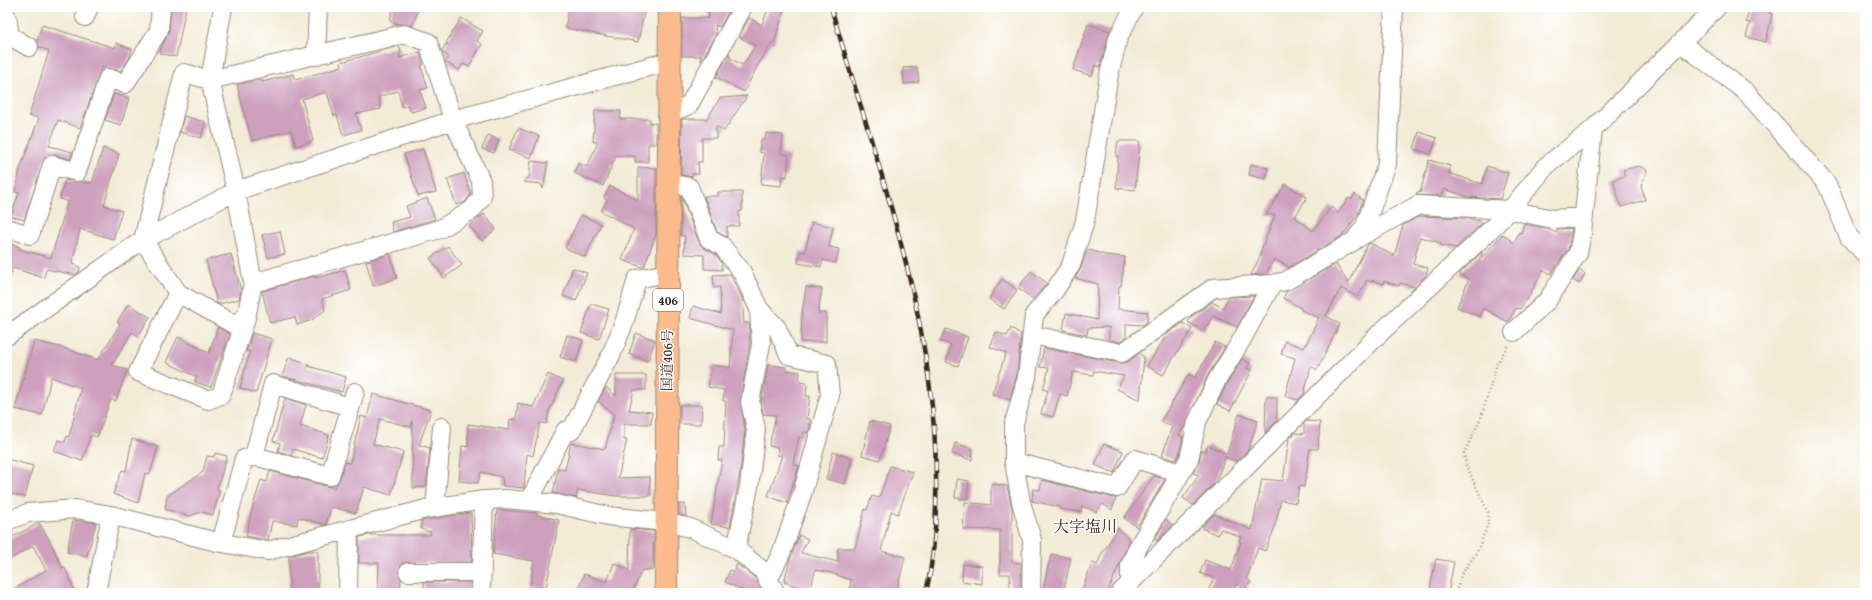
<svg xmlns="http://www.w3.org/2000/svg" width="1872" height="600" font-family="'Gentium Book Plus','Noto Serif JP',serif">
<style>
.building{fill:#cea0be}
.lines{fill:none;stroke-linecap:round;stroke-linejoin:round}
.minor-casing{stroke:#968a7a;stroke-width:20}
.highway-casing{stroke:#968a7a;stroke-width:24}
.path{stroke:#968a7a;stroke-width:2.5;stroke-dasharray:1 3;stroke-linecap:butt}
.minor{stroke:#fff;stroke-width:18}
.highway{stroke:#fbbb8d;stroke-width:22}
.rail-casing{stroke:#3b2a1e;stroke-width:4.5}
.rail{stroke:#fff;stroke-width:3;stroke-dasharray:9;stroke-linecap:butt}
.labels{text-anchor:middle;stroke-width:3;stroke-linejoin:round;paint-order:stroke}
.shield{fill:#fff;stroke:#766a62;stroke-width:1}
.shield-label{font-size:13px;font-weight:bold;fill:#3b2a1e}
.street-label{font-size:14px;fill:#3b2a1e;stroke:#fff}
.quarter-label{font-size:16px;fill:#3b2a1e;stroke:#fff}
</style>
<rect width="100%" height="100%" fill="#fff"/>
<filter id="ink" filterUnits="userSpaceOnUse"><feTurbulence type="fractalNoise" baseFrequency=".025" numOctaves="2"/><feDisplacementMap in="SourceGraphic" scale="8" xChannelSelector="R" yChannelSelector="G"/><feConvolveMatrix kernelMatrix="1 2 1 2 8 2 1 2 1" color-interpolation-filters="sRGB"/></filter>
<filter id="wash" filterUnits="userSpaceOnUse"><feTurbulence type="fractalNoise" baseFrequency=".012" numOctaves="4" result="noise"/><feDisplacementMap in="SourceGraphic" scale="16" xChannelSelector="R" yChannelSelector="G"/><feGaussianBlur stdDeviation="0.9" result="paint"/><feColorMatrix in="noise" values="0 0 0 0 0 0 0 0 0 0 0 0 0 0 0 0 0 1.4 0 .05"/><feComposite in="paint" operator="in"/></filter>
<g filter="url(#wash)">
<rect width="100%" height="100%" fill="#f2ebd5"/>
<g id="blocks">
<path class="building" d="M171 7H186L176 57 159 53 169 31Z
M393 7H419L412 26 399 24 390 21Z
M569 7 645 8 638 42 565 28Z
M708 7H729V11L720 27 715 25 716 35 701 61V56H682V18H709Z
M769 7H785L774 43H772L758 65 744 92 716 77 729 53 730 58 742 65 744 64 755 45 739 37 749 18 762 25Z
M1757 7H1771L1769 13 1772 14 1766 42 1746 37 1750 23 1746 22 1749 9 1756 10Z
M461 18 483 31 477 41 482 44 469 67 463 64 459 70 445 62 449 57 443 53 442 51 445 45 448 44 446 43Z
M1088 24 1110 31 1100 67 1095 65 1092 76 1073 70Z
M42 25 115 48 116 43 132 49 130 57 121 71 102 67 80 128 58 120 49 146 73 152 70 159 54 155H49L45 158 24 220 11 216 19 193 15 192 20 169 39 118 29 116 49 51 39 47 37 41Z
M399 46 401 52 399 58 420 52 423 65 421 66 428 88 420 90 426 108 411 112 408 105 402 107 398 91 378 97 381 109 356 114 361 130 343 135 337 115 334 116 327 92 302 99 313 141 296 146 291 130 252 141 237 85 262 79V82L293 74 295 80 342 66 341 62Z
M917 67 919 82 904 84 903 68Z
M114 94 129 98 121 125 105 120Z
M747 96 724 131 716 126V138H702V162H698L699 174H692V177L681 175 682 119H707L720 98Z
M595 111H621L620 119H650V123H656V144H648V162H635V156H616L603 186 574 173 578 163 587 167 598 142H593Z
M184 116 205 122 201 138 180 132Z
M518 128 539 136 531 158 509 150Z
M1419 132 1437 138 1431 154 1414 149Z
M766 133 783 135 781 154 789 155 787 177 782 176 781 186 761 184 764 153 759 152 761 139H765Z
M488 135 499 140 494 153 482 149Z
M1118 141H1140L1135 190 1116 188 1118 156H1116Z
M103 148 119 154 104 205 122 211 113 239 80 229 72 264 80 267 79 272 75 275 46 269 44 278 13 268 9 279H7V243L20 247 19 249 51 258 68 201 60 199 65 180 92 183Z
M423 149 436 192 418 196 404 154Z
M1429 160 1450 166 1449 173 1482 184 1487 166 1508 173 1500 199 1468 197 1444 189 1442 196 1416 195 1417 192 1420 193Z
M531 161 546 163 548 162 543 189 541 184 523 182 529 177Z
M1251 164 1268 168 1266 179 1249 175Z
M1639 166 1647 170 1641 186 1645 200 1621 207 1613 180 1625 176 1623 170Z
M638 167 656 168V234L644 267H642L622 260 634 229 601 211 607 200 604 198 610 186 638 200Z
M464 173 471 194 465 202 456 205 447 179Z
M1285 184 1307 197 1295 217 1313 231 1331 207 1338 213 1349 198 1352 199 1355 194 1363 200 1357 216 1342 236 1289 267 1274 259 1266 274 1251 275 1261 254 1260 253 1275 215H1266Z
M718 192H742V211L739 212V226H727V237L717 232 704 196H718Z
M681 196 699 243 704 248 715 254 722 263V270L704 269V255L684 254 685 236H681Z
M427 198 435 219 393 232 391 222 410 217 406 206Z
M484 214 496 229 482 241 469 226Z
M581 215 601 224 585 257 565 248Z
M1420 216 1468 218 1483 222 1456 248 1440 245 1441 243 1420 237 1413 264 1428 268 1426 275 1415 287 1400 283 1399 286 1384 281 1383 284 1372 280 1371 282 1367 280 1358 297 1341 288 1326 316 1340 324 1317 370 1311 366 1304 394 1298 400 1285 396 1295 358 1281 354 1285 341 1304 348 1319 318 1301 310V308L1283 298 1287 291 1336 264 1348 283 1368 244 1370 243 1394 256 1403 225Z
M812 222 833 227 829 247 839 249 836 263 823 260 821 267 798 263 800 251 805 252Z
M1524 224 1548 229 1556 233 1558 229 1572 228 1568 249 1551 274 1543 270 1528 298 1520 309 1516 308 1508 322 1483 308 1480 317 1457 307 1469 279 1459 274 1482 252 1481 258 1503 234 1514 243 1519 232 1521 233Z
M280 231 285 254 268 258 262 235Z
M448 246 462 265 444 278 430 258Z
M1087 249 1105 255 1125 257 1121 286H1119L1118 309 1148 312 1147 322 1143 325 1126 324V337L1120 342 1109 340V327L1088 328 1087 335 1063 330 1066 313 1097 320 1098 284 1075 278 1081 268Z
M231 254 241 290 239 299 219 304 217 303 206 260Z
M390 254 397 278 373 286 366 261Z
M573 268 587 273 576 301 563 296Z
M345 270 351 290 322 299 325 310 312 320 297 325 295 317 270 323 262 291 316 276V278Z
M1579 270 1585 274 1579 284 1573 280Z
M1031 271 1047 283 1033 299 1018 288Z
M730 274 742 298 744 323H749L750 343 740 400 745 430 740 473 730 527 711 524 722 460H718L719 447H724L726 401H723L724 390 708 387 712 365 730 368 733 330 690 318 693 306 721 314 720 287 714 288 713 275Z
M1002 279 1017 290 1004 309 989 299Z
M806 287 822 289 818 313H826V342H801L802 313Z
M1254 296 1237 327 1213 316 1204 331 1188 322 1192 316 1212 302 1223 308 1229 297Z
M128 304 150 317 138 336 132 332 112 365 127 370 116 401 111 399 97 437 91 435 82 461 54 451 58 440 65 442 67 436 69 437 81 388 51 377 42 415 15 409 34 341 60 347 98 360 120 324 117 322Z
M591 304 609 309 599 339 581 333Z
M1183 323 1192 329 1163 375 1147 366 1168 333Z
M218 327 230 334 211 387 195 382 197 377 166 362 178 337 209 353Z
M1011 328 1021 334 1017 375 1010 400 992 394 1006 353 990 347 996 332 1007 336Z
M946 329 968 337 958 366 946 362 951 345 940 341Z
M252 333 272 339 256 393 240 388 250 352 246 351Z
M636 333 655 340 648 361 629 354Z
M567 335 583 340 576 362 560 357Z
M1215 342 1225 347 1208 375 1186 424 1179 435 1183 437 1179 455 1176 460 1162 456 1172 426 1161 421 1189 374 1195 378Z
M1044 348 1120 363 1128 362 1139 353 1144 357 1140 400 1117 389 1124 376 1094 371 1093 375 1073 372 1067 396 1060 394 1053 417 1041 414 1048 391 1043 389 1049 368 1040 367Z
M289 357 309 364 308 366 346 377 342 392 282 376Z
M1242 359 1250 363 1247 368 1252 370 1230 411 1217 404 1226 385Z
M768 365 786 367V370L800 372 799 382 807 383 806 396H810L807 419H810V429L808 433 804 432 802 437H799L793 464 799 466 787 503 768 496 782 456 777 455 778 448 769 446 776 415 763 414 761 402Z
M548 374 563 381 549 411 547 424 540 423 533 456 527 454 524 488 503 486 502 477 481 472 478 483 459 481 462 446 468 447V424L509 430 510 419 516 420 518 403 533 407Z
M616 375H646V390H634L629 410 652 412 651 424H624V440H627L618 478 650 477V496H616L578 490 576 498 553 493 558 468 565 470 571 443 605 449 614 415 598 401 606 387 616 396Z
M373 394 431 410 419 445 430 448 426 487 413 488 412 421 411 427 380 419 373 444 403 452 391 495 364 487 356 513 331 507 326 525 298 517 297 525 272 521 268 540 246 536 252 509 261 480 267 482 270 471 334 488 340 479 345 462 350 463 361 416 367 418Z
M1266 397H1277V421L1265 433Z
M285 398 306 405 300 426 329 435 322 458 293 449 291 455 278 451 280 443 273 441Z
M680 405H702L701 424H680Z
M1239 414 1258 420 1248 450 1237 461 1226 458V456L1215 483 1193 505 1183 498 1199 475 1193 473 1199 461 1202 450 1205 452 1208 445 1227 454Z
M870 421 890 426 880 460 862 455Z
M1306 421 1320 422 1318 449H1310L1304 487 1299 486 1296 503 1281 500 1274 530 1265 551 1258 548 1247 578 1251 582 1244 590 1237 584 1232 593H1207L1214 578 1200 573 1205 560 1231 570 1241 542 1239 541 1241 537 1221 529 1218 535 1201 528 1203 525 1214 514 1252 530 1262 479 1283 481 1289 439 1295 433 1304 434V423Z
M132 439 158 447 150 474 145 473 138 503 113 494 122 470 126 471Z
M955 443 973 449 972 460 952 454Z
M1104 444 1123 451 1114 473 1095 465Z
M833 452 852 458 845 484 826 479Z
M215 453 227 456 217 489 220 490 213 515 202 512 189 516 165 509 167 496 203 472 207 456 214 457Z
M7 459 33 466 25 497 7 493Z
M890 466 913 472 898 514 891 511 881 551 905 557 896 593H849L851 580 828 572 815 570 810 593H792L796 586 784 582 790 559 799 535 808 539 801 553 838 562V548H855L865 509 867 510 872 496 879 498Z
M1154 476 1165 479 1137 527 1124 518Z
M957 479 969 481 967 499 955 498Z
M1042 480 1114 498H1116L1112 510 1103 504 1096 512 1082 506 1081 512 1060 509V507L1032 501 1033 489 1040 490Z
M991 484 1007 486 1012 508V562L1021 563V593H1010V574H1000V530L963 529 965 502 991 505Z
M679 504H685L686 516 679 515Z
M497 510 537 513V515L559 520 546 588 530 587 534 561 493 554Z
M471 513 472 562 402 563 398 572 401 579 400 593H378L379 563H359V537L369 535H430L431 532 421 529V521Z
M1166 519 1173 526 1157 541 1155 539Z
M73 520 96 523 87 556 67 552Z
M39 523 50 541 63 569 64 566 76 593H8L46 570 33 546 7 561V540Z
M1118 528 1130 540 1107 593H1081L1092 563 1097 565 1101 555Z
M630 529 654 531 653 570H642L632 593H577L584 574 607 582 614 563 629 570Z
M308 551H318V593H289V556Z
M1051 554 1071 558 1063 593H1042Z
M1436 559 1454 562 1448 593H1429Z
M737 564 755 578 764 593H749L725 582 730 570 734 572Z
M963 564 982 566V584L962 581Z
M424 582H471V593H424Z"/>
</g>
</g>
<g filter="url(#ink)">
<use href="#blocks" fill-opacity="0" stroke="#968a7a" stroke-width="1"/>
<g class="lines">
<g class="minor-casing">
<path id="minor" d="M7 17 10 36 29 47
M85 17 89 7
M1681 43 1746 92 1827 184 1849 237 1865 254
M316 56 318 7
M670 113 689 105 743 7
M669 183 689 187 709 239 722 246 742 272 759 309 761 344 750 402 756 429 749 487 736 549
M7 228 30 235 52 165 77 172 108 78 125 84 159 30 161 7
M1356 239 1418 205 1510 210 1553 219 1584 217
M178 293 138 372 208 400 221 395 246 318 253 283 236 191 210 80 223 7
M759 309 777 328 789 355 827 364 830 395 802 494 782 551 768 581
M246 318 233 324 178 293 143 240 184 73 210 80 404 34 428 42 453 120 481 181 482 197 472 210 440 229 253 283
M1514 332 1547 301 1578 253 1582 233 1593 129
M1032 335 1122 353 1213 288 1272 284
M7 336 138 243 236 191 453 120 670 61
M254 456 273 384 350 407
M1014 462 1117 488 1135 459 1181 473
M529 501 565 431H571L611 355 624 323 637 279 668 273
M435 508 442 427
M7 521 28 513 76 509 111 515 217 542 267 551 426 509 484 500 506 499 557 504 608 516 665 522 690 528 736 549 763 571 776 593
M221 543 244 459 254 456 330 476 355 392
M408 572H482
M1130 582V565L1138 547 1189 459 1197 422 1217 380 1241 341 1272 284 1286 281 1354 241 1365 226 1387 164 1394 7
M96 593 111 515
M348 593 349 529
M481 593 484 500
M1031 593 1032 540 1021 502 1014 462V423L1027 377 1034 315 1055 290 1071 265 1085 221 1109 75 1118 38 1134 7
M1120 593 1379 334 1481 239 1510 210 1546 166 1593 129 1717 7"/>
</g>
<g class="highway-casing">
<path id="highway" d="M666 593 670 7"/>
</g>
<path class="path" d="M1456 593 1461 575 1477 552 1488 524V512L1466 465 1464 453 1481 418 1497 364 1508 345"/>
<use href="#minor" class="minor"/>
<use href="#highway" class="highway"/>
<g class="rail-casing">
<path id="rail" d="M831 7C875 161 935 314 936 476 937 516 935 554 926 593"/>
</g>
<use href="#rail" class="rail"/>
</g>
</g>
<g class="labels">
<rect class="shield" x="653" y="289" width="30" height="22" rx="3"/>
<g class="shield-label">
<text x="668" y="305">406</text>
</g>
<g class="street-label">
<text transform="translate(667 360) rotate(-89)" y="5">国道406号</text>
</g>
<g class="quarter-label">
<text x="1085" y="532">大字塩川</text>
</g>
</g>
<rect width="1872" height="600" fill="none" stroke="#fff" stroke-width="24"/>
</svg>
